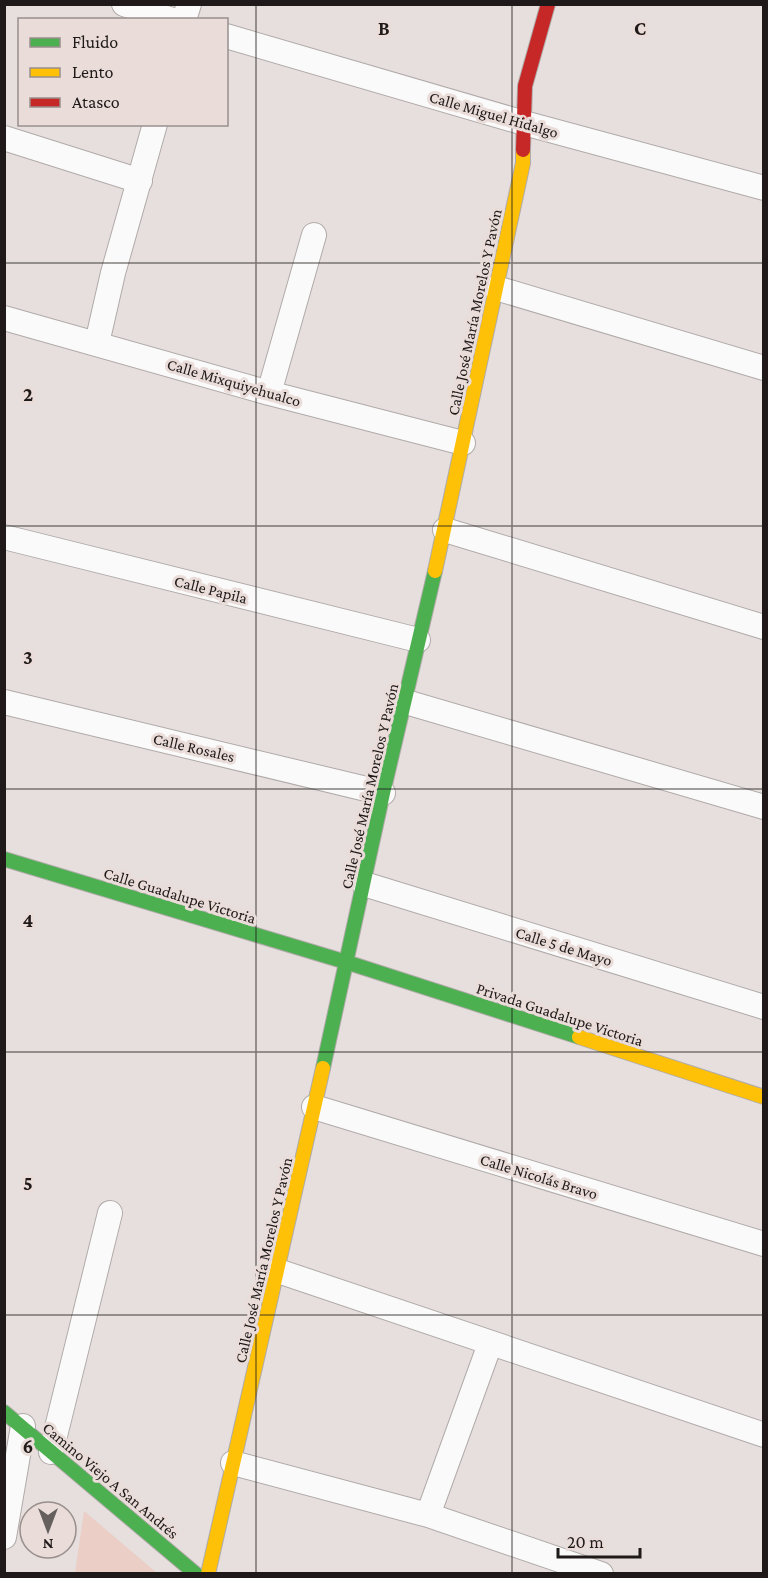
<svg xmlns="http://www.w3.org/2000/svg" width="768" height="1578" font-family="'Crimson Pro',serif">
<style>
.green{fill:#ebcec5}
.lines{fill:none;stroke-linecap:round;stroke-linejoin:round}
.street-casing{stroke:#b0aba9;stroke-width:26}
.fast-casing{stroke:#b0aba9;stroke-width:16}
.slow-casing{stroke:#b0aba9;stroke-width:16}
.jam-casing{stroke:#b0aba9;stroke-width:16}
.street{stroke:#fbfafa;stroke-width:24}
.fast{stroke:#4caf50;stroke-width:14}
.slow{stroke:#ffc107;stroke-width:14}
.jam{stroke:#c62828;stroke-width:14}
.grid{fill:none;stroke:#1f1a19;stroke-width:1.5;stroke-opacity:0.55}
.labels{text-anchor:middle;stroke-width:6;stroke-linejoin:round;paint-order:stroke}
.street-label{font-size:16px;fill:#1f1a19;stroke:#eaddd9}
.grid-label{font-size:20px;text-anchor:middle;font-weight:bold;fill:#1f1a19;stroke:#eaddd9;stroke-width:6;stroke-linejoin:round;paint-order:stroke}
</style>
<rect width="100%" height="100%" fill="#e6dfdd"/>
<path class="green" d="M84 1511 157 1573H75Z"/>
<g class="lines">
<g class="street-casing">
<path id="street" d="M124 4 172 20
M184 20 189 4
M226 36 524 123 764 188
M4 138 140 181
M496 288 764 368
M4 318 269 393 463 443
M97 343 113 273 155 124
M269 393 314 235
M445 530 764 627
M4 537 418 640
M4 702 383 793
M406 702 764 807
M364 884 764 1007
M314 1107 764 1244
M278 1271 764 1435
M51 1452 110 1213
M233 1463 428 1515 601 1574
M428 1515 490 1344
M4 1537 23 1426"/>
</g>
<g class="fast-casing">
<path id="fast" d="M4 859 346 962 579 1037
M323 1068 383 793 435 571
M4 1412 196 1574"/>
</g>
<g class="slow-casing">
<path id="slow" d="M435 571 523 163V150
M579 1037 764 1097
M208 1574 323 1068"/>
</g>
<g class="jam-casing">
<path id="jam" d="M523 150 525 86 548 4"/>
</g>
<use href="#street" class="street"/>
<use href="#fast" class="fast"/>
<use href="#slow" class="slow"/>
<use href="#jam" class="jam"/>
</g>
<path class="grid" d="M256 4V1574M512 4V1574M4 263H764M4 526H764M4 789H764M4 1052H764M4 1315H764"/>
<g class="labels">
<g class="street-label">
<text transform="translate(494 114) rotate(16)" y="6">Calle Miguel Hidalgo</text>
<text transform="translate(474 312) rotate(-78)" y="6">Calle José María Morelos Y Pavón</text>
<text transform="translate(234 382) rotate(16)" y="6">Calle Mixquiyehualco</text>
<text transform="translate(211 589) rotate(14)" y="6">Calle Papila</text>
<text transform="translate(194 747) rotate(13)" y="6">Calle Rosales</text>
<text transform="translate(369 786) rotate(-77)" y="6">Calle José María Morelos Y Pavón</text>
<text transform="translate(180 895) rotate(17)" y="6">Calle Guadalupe Victoria</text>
<text transform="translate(564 946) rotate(17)" y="6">Calle 5 de Mayo</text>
<text transform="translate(560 1014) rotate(18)" y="6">Privada Guadalupe Victoria</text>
<text transform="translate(539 1176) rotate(17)" y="6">Calle Nicolás Bravo</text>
<text transform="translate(263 1260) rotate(-77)" y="6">Calle José María Morelos Y Pavón</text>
<text transform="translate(111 1480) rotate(40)" y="6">Camino Viejo A San Andrés</text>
</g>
</g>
<g class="grid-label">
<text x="384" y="35">B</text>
<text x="640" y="35">C</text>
<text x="28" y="401">2</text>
<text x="28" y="664">3</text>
<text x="28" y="927">4</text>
<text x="28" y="1190">5</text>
<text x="28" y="1453">6</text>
</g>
<rect width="768" height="1578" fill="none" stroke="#1f1a19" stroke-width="12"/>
<rect x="18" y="18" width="210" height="108" fill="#eaddd9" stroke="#998f8c" stroke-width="1.5"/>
<rect x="30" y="38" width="30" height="9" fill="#4caf50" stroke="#998f8c" stroke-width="1.5"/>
<text x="72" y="48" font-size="18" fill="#1f1a19">Fluido</text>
<rect x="30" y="68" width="30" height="9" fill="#ffc107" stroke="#998f8c" stroke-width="1.5"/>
<text x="72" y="78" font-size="18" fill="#1f1a19">Lento</text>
<rect x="30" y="98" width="30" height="9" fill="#c62828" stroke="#998f8c" stroke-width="1.5"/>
<text x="72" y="108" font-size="18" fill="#1f1a19">Atasco</text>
<g transform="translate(48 1530) rotate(180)"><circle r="28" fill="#eaddd9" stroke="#998f8c" stroke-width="1.5"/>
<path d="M0-4.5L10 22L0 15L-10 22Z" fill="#655f5e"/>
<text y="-9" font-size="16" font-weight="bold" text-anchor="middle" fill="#1f1a19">N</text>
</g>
<path d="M558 1548v9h82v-9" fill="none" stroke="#1f1a19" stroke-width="3"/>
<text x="567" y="1548" font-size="18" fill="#1f1a19" stroke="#eaddd9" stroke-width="4.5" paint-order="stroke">20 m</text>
</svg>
